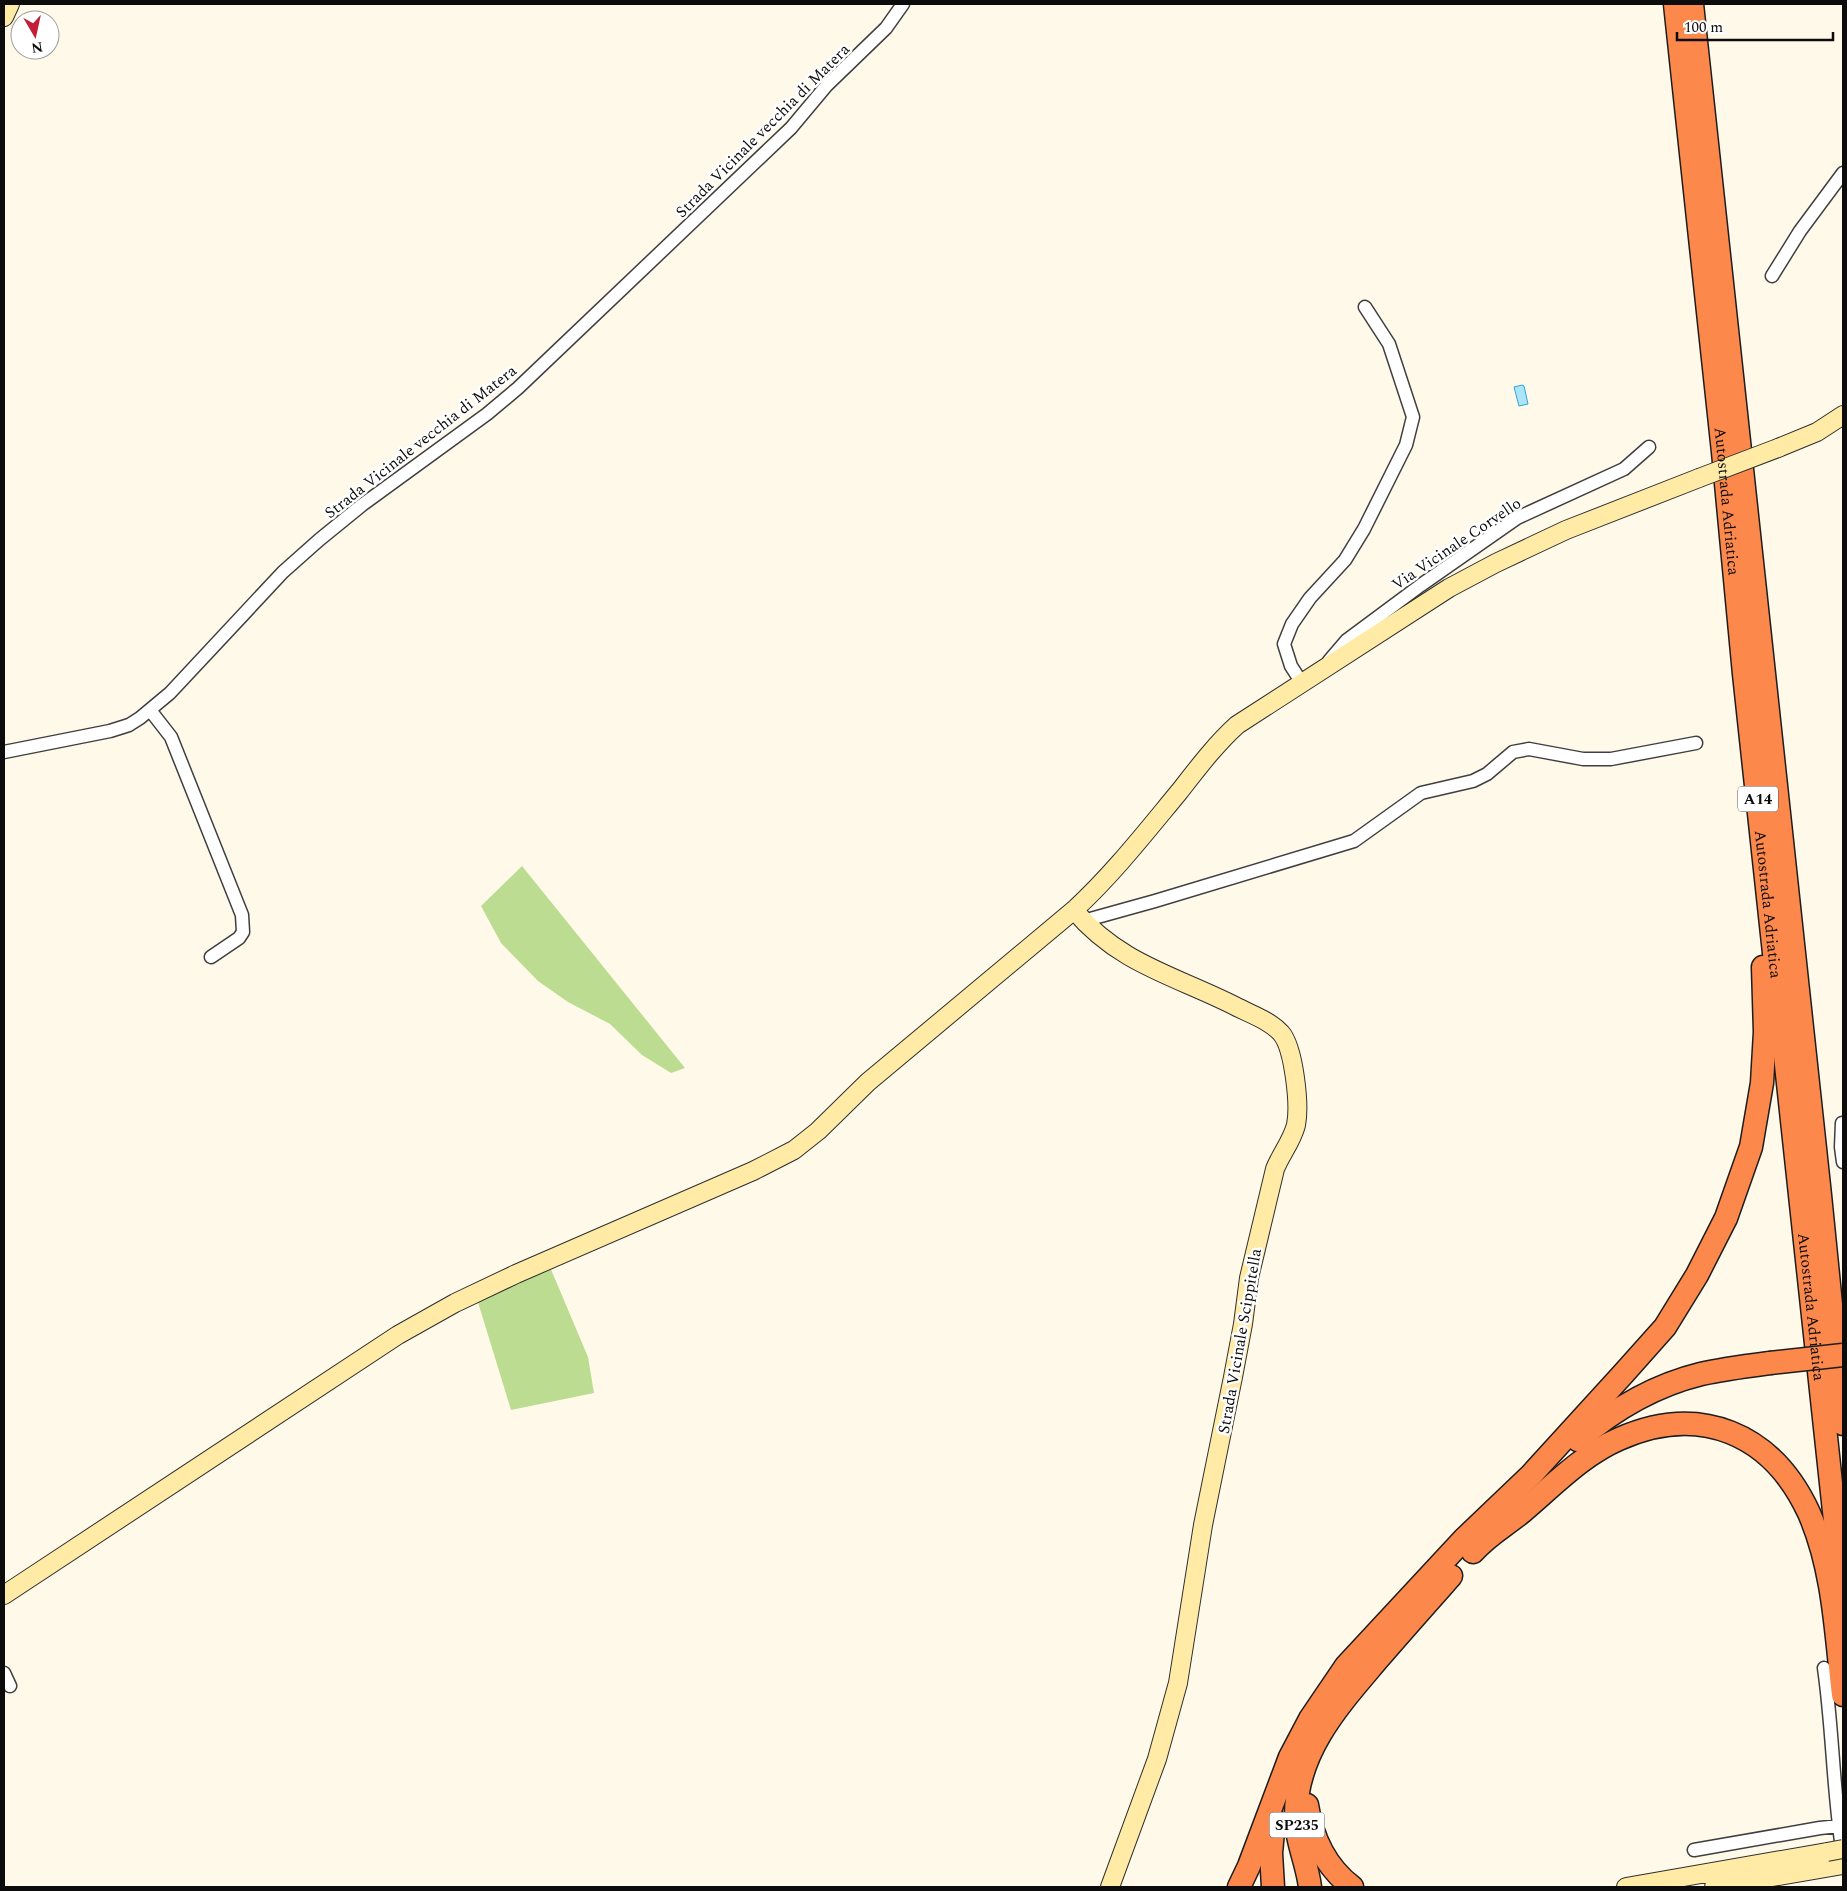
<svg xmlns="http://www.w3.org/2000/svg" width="1847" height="1891" font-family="Spectral,serif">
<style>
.forest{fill:#bcdd91}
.water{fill:#ace5fa;stroke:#2fa5d5}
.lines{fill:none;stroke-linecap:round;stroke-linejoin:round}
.street-casing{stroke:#3f3f3f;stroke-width:15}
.secondary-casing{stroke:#2e2e2e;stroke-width:20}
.highway-casing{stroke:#1d1d1d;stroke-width:25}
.street{stroke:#fff;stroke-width:12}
.secondary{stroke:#ffeba5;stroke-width:18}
.highway{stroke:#fd884b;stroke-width:22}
.secondary-bridge-casing{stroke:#2e2e2e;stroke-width:20;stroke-linecap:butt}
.highway-bridge-casing{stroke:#1d1d1d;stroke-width:25;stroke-linecap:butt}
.secondary-bridge{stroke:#ffeba5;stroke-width:18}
.highway-bridge{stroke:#fd884b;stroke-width:22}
.labels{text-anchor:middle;stroke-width:5;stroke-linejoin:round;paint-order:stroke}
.shield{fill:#fff;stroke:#555;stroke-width:1}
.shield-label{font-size:15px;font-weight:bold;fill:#0c0c0c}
.street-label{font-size:16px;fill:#0c0c0c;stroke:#fff}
</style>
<rect width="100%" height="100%" fill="#fff9ea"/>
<path class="forest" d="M522 866 685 1068 671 1073 642 1055 610 1024 568 1002 538 981 501 943 481 906Z
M550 1267 588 1357 594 1393 511 1410 477 1299Z"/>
<path class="water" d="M1522 385 1524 386 1528 404 1519 406 1514 387Z"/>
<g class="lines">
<g class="street-casing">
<path id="street" d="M1772 276 1800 231 1843 173
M1329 661 1347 640 1421 585 1517 518 1624 469 1649 447
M1302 683 1291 666 1284 644 1292 624 1310 598 1345 560 1364 529 1406 445 1413 417 1389 344 1365 307
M150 710 171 737 242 915 243 932 239 938 211 957
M4 752 110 731 129 725 140 718 170 693 283 572 319 540 362 505 487 414 518 388 791 128 827 85 886 28 903 4
M1083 921 1155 901 1354 841 1421 793 1473 781 1487 774 1513 752 1529 749 1583 759H1611L1696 743
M1842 1123 1841 1147 1843 1162
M1824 1668C1833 1731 1833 1793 1843 1855
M4 1673 10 1686
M1694 1850 1820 1828 1839 1826"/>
</g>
<g class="secondary-casing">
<path id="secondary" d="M4 17 10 4
M1778 448 1817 432 1843 415
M1074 910C1119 964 1176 976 1235 1006 1250 1014 1269 1020 1281 1033 1294 1048 1300 1105 1296 1125 1292 1141 1281 1154 1275 1169L1249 1278 1243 1324 1233 1377 1203 1525 1178 1683 1157 1759 1110 1887
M4 1595 398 1335 455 1303 516 1274 753 1171 794 1150 818 1131 868 1082 1074 910C1113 874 1145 833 1179 792 1197 769 1215 745 1237 725L1449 588 1496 563 1566 530 1699 478
M1626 1887 1827 1852
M1714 1887 1843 1865"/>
</g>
<g class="highway-casing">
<g id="highway">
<path id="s1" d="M1675 4 1723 452 1744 674 1843 1595"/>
<path d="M1692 4 1820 1195 1843 1424"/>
<path d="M1578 1440C1613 1410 1656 1385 1701 1374 1723 1369 1747 1366 1770 1363"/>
<path d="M1473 1552C1488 1535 1505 1526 1522 1512 1553 1486 1582 1455 1619 1439 1700 1403 1772 1433 1809 1513 1834 1570 1836 1634 1843 1695"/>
<path d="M1307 1805C1312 1838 1326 1867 1352 1887"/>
<path d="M1239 1887 1249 1866 1290 1757 1310 1719 1346 1666 1464 1539 1531 1475 1624 1373 1665 1327 1697 1275 1726 1218 1751 1147 1762 1083 1765 1032 1763 967"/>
<path d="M1273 1887 1271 1853 1274 1820"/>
<path d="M1310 1887C1307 1862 1295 1839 1296 1813 1297 1750 1340 1704 1378 1659 1402 1631 1427 1603 1451 1576"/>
</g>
</g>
<use href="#street" class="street"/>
<use href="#secondary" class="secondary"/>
<use href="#highway" class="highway"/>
<g class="secondary-bridge-casing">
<path id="secondary-bridge" d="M1699 478 1778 448
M1827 1852 1843 1849"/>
</g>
<g class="highway-bridge-casing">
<path id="highway-bridge" d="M1770 1363 1843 1355"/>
</g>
<use href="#secondary-bridge" class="secondary-bridge"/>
<use href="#highway-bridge" class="highway-bridge"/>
</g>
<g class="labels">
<g class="shield">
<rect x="1738" y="786.5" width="40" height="25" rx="4"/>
<rect x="1269.5" y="1812.5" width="55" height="25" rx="4"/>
</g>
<g class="shield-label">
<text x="1758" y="804">A14</text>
<text x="1297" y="1830">SP235</text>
</g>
<g class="street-label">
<text transform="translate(762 130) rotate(-45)" y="6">Strada Vicinale vecchia di Matera</text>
<text transform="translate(420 441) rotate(-38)" y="6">Strada Vicinale vecchia di Matera</text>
<text dy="6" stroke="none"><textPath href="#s1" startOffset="500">Autostrada Adriatica</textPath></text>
<text transform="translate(1456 543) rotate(-34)" y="6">Via Vicinale Corvello</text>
<text dy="6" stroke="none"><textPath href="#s1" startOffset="905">Autostrada Adriatica</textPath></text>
<text dy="6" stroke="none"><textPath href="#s1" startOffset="1310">Autostrada Adriatica</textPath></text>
<text transform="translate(1239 1341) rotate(-80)" y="6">Strada Vicinale Scippitella</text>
</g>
</g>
<rect width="1847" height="1891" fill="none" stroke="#0c0c0c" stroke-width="10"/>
<g transform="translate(35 35) rotate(171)"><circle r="24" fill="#ffffff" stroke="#9e9e9e"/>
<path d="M0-4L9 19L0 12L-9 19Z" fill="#c31d38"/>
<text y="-8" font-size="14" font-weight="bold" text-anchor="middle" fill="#0c0c0c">N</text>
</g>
<path d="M1677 32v8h156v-8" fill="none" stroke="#0c0c0c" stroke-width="2.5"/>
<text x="1684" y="32" font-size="15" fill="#0c0c0c" stroke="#ffffff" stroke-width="4" paint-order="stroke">100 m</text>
</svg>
